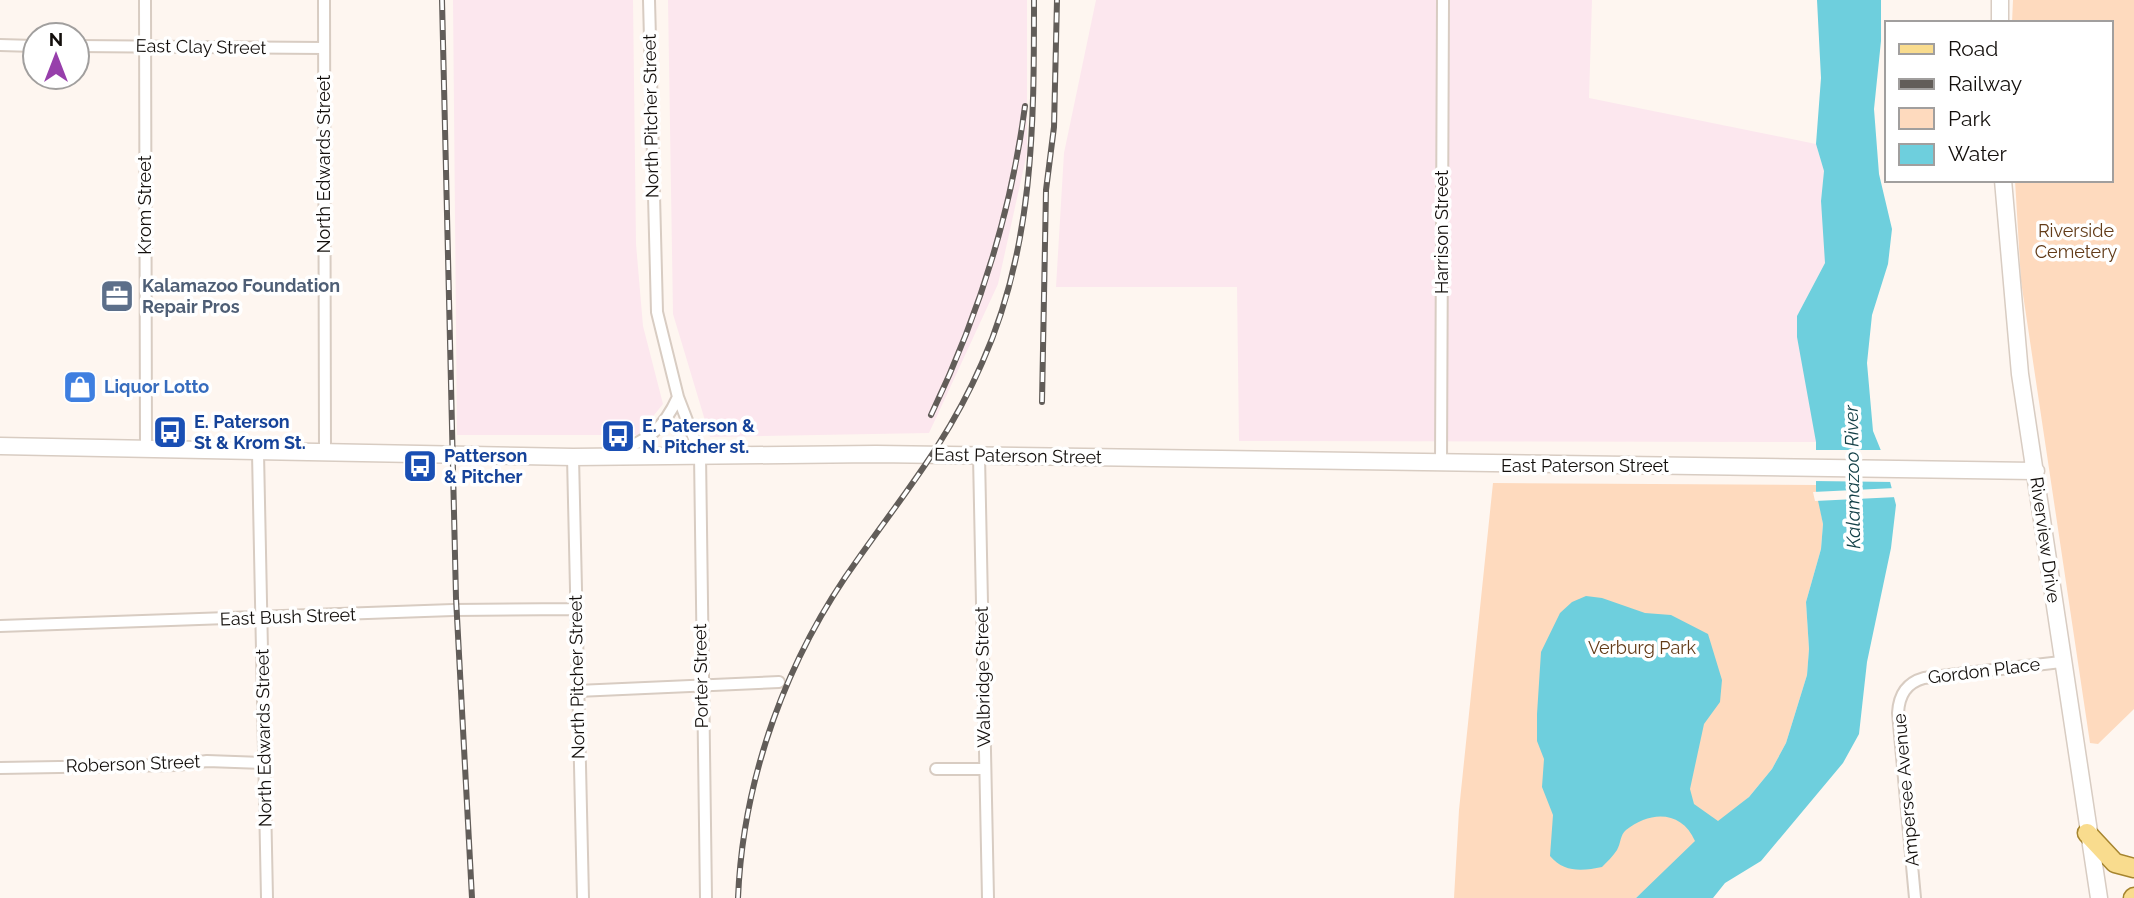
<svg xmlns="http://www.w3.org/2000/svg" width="2134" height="898" font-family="Raleway,sans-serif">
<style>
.industrial{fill:#fce7ee}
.green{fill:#fedabe}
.water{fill:#6ecfdd}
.pier{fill:#fef6f0}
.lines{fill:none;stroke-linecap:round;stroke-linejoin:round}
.street-casing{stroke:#d8ccc2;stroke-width:14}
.secondary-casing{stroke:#d8ccc2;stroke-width:19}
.primary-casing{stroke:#a6852f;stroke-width:21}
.street{stroke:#fff;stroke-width:10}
.secondary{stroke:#fff;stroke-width:16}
.primary{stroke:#f9dc8e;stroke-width:18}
.rail-casing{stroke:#625d59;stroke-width:6}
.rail{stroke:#fff;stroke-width:3.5;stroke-dasharray:10;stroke-linecap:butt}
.labels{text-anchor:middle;stroke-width:7;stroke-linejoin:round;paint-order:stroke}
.street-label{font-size:18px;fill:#130f0c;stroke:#fff}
.park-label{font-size:18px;fill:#623b18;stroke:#fff}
.service-label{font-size:18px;font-weight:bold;fill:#4e5e75;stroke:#fff;text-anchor:start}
.shop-label{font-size:18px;font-weight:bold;fill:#366cbe;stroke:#fff;text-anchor:start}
.transit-label{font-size:18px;font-weight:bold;fill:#164399;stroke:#fff;text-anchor:start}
.water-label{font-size:19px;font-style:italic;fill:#144148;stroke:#fff}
</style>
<rect width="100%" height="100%" fill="#fef6f0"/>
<path class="industrial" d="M453 0H633L636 244 643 326 663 404 638 435H457Z
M668 0H1027V153L998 284 929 433 710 437 673 314Z
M1096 0H1592L1589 98 1816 144 1824 171 1821 201 1826 239 1825 263 1797 316 1816 442 1239 441 1237 287H1056L1064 153Z"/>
<path class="green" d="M2013 0H2134V709L2098 744 2090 743 2021 281 2015 180H2111V23H2012Z
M1493 483 1816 485 1823 524 1821 549 1806 602 1809 649 1807 675 1786 743 1772 769 1749 797 1636 898H1454L1459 810Z"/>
<path class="water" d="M1817 0H1881V41L1874 109 1879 174 1892 229 1888 264 1872 315 1867 363 1873 431 1884 458 1896 505 1891 548 1867 662 1859 734 1843 763 1761 861 1725 883 1713 898H1636L1695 841C1682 811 1651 810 1626 830 1620 835 1621 843 1617 850 1613 856 1607 862 1602 867 1583 871 1564 873 1550 856L1553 815 1542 787 1544 759 1537 741V714L1541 652 1560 613 1572 602 1586 596 1602 598 1645 613 1671 615 1708 634 1722 680 1720 702 1704 724 1690 789 1694 804 1718 821 1749 797 1772 769 1786 743 1807 675 1809 649 1806 602 1821 549 1823 524 1816 491V442L1797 337V316L1825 263 1821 201 1824 171 1816 144 1821 78Z"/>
<path class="pier" d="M1813 450H1885L1894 482 1813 481Z
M1895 488 1897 497 1815 501 1813 492Z"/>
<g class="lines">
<g class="street-casing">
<path id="street" d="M145 0 146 451
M324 0 325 454
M649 0 657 312 678 397 700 454 706 898
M0 45 35 46
M77 46 324 48
M258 453 267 898
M615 453C648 440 663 430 678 397
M979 456 988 898
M573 457 583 898
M1441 464 1443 0
M0 626 453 610 576 609
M577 691 779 682
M0 768 177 765 207 761 266 763
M936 769H985
M1915 898 1898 713C1899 695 1906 683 1924 678L2061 662"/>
</g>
<g class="secondary-casing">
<path id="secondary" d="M2000 0V23
M2003 180 2020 374 2099 898
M0 446 573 457 876 454 2036 471"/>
</g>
<g class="primary-casing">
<path id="primary" d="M2087 833 2115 863 2134 868
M2133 898 2134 897"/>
</g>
<use href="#street" class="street"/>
<use href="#secondary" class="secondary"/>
<use href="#primary" class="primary"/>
<g class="rail-casing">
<path id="rail" d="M442 0 456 598 472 898
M1042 402 1046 190 1054 127 1057 0
M931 415C978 317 1011 214 1025 106
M738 898C743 777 787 657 858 559 906 491 948 441 982 363 1034 247 1034 125 1034 0"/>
</g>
<use href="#rail" class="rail"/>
</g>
<defs>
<g id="office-square" transform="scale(1.75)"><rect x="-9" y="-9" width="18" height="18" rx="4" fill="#5c6f8a" stroke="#fff"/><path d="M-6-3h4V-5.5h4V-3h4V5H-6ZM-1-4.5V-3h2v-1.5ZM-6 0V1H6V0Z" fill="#fff"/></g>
<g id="shop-square" transform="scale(1.75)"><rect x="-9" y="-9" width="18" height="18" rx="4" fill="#3f7fe0" stroke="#fff"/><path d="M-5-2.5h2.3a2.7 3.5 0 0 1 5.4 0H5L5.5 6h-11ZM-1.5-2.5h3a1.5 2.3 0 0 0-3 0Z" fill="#fff"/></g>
<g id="bus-square" transform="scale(1.75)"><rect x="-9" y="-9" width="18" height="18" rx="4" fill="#1a4fb4" stroke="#fff"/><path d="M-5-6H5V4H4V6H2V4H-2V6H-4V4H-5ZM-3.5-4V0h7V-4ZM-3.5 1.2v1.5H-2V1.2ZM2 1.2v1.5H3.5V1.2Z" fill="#fff"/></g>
</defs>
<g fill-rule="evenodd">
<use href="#office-square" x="117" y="296"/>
<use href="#shop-square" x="80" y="387"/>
<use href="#bus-square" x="170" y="432"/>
<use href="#bus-square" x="618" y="436"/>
<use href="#bus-square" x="420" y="466"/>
</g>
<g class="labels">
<g class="street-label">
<text transform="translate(201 47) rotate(1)" y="6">East Clay Street</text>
<text transform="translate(651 116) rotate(-91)" y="6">North Pitcher Street</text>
<text transform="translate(324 164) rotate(-90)" y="6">North Edwards Street</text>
<text transform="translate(145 205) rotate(-90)" y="6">Krom Street</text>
<text transform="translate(1442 232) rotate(-90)" y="6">Harrison Street</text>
<text transform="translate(1018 456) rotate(1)" y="6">East Paterson Street</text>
<text x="1585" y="472">East Paterson Street</text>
<text transform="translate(2045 540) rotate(82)" y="6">Riverview Drive</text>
<text transform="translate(288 617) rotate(-2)" y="6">East Bush Street</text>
<text transform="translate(1984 671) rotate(-7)" y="6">Gordon Place</text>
<text transform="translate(701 676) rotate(-91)" y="6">Porter Street</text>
<text transform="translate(577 677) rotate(-91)" y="6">North Pitcher Street</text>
<text transform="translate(983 677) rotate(-91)" y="6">Walbridge Street</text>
<text transform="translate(264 738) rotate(-91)" y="6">North Edwards Street</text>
<text transform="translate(133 764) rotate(-2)" y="6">Roberson Street</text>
<text transform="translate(1906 790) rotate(-95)" y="6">Ampersee Avenue</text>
</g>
<g class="park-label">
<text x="2076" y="237">Riverside<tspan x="2076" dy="21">Cemetery</tspan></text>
<text x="1642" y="654">Verburg Park</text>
</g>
<g class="service-label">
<text x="142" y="292">Kalamazoo Foundation<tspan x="142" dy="21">Repair Pros</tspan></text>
</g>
<g class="shop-label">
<text x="104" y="393">Liquor Lotto</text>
</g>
<g class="transit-label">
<text x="194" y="428">E. Paterson<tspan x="194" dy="21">St &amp; Krom St.</tspan></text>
<text x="642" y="432">E. Paterson &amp;<tspan x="642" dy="21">N. Pitcher st.</tspan></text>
<text x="444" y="462">Patterson<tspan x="444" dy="21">&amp; Pitcher</tspan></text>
</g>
<g class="water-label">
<text transform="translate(1852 477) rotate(-91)" y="7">Kalamazoo River</text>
</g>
</g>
<rect x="1885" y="21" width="228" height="161" fill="#ffffff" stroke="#a19f9e" stroke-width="2"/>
<rect x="1899" y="44" width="35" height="10" fill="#f9dc8e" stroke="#a19f9e" stroke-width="2"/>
<text x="1948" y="56" font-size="21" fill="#130f0c">Road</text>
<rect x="1899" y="79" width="35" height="10" fill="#625d59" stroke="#a19f9e" stroke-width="2"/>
<text x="1948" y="91" font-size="21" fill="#130f0c">Railway</text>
<rect x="1899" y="108" width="35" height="21" fill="#fedabe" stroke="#a19f9e" stroke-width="2"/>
<text x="1948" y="126" font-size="21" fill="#130f0c">Park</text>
<rect x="1899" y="144" width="35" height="21" fill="#6ecfdd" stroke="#a19f9e" stroke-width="2"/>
<text x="1948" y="161" font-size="21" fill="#130f0c">Water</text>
<g transform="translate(56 56)"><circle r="33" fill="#ffffff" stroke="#a19f9e" stroke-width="2"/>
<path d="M0-5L12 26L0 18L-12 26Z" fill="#973fab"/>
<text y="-10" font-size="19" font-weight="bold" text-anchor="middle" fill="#130f0c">N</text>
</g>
</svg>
